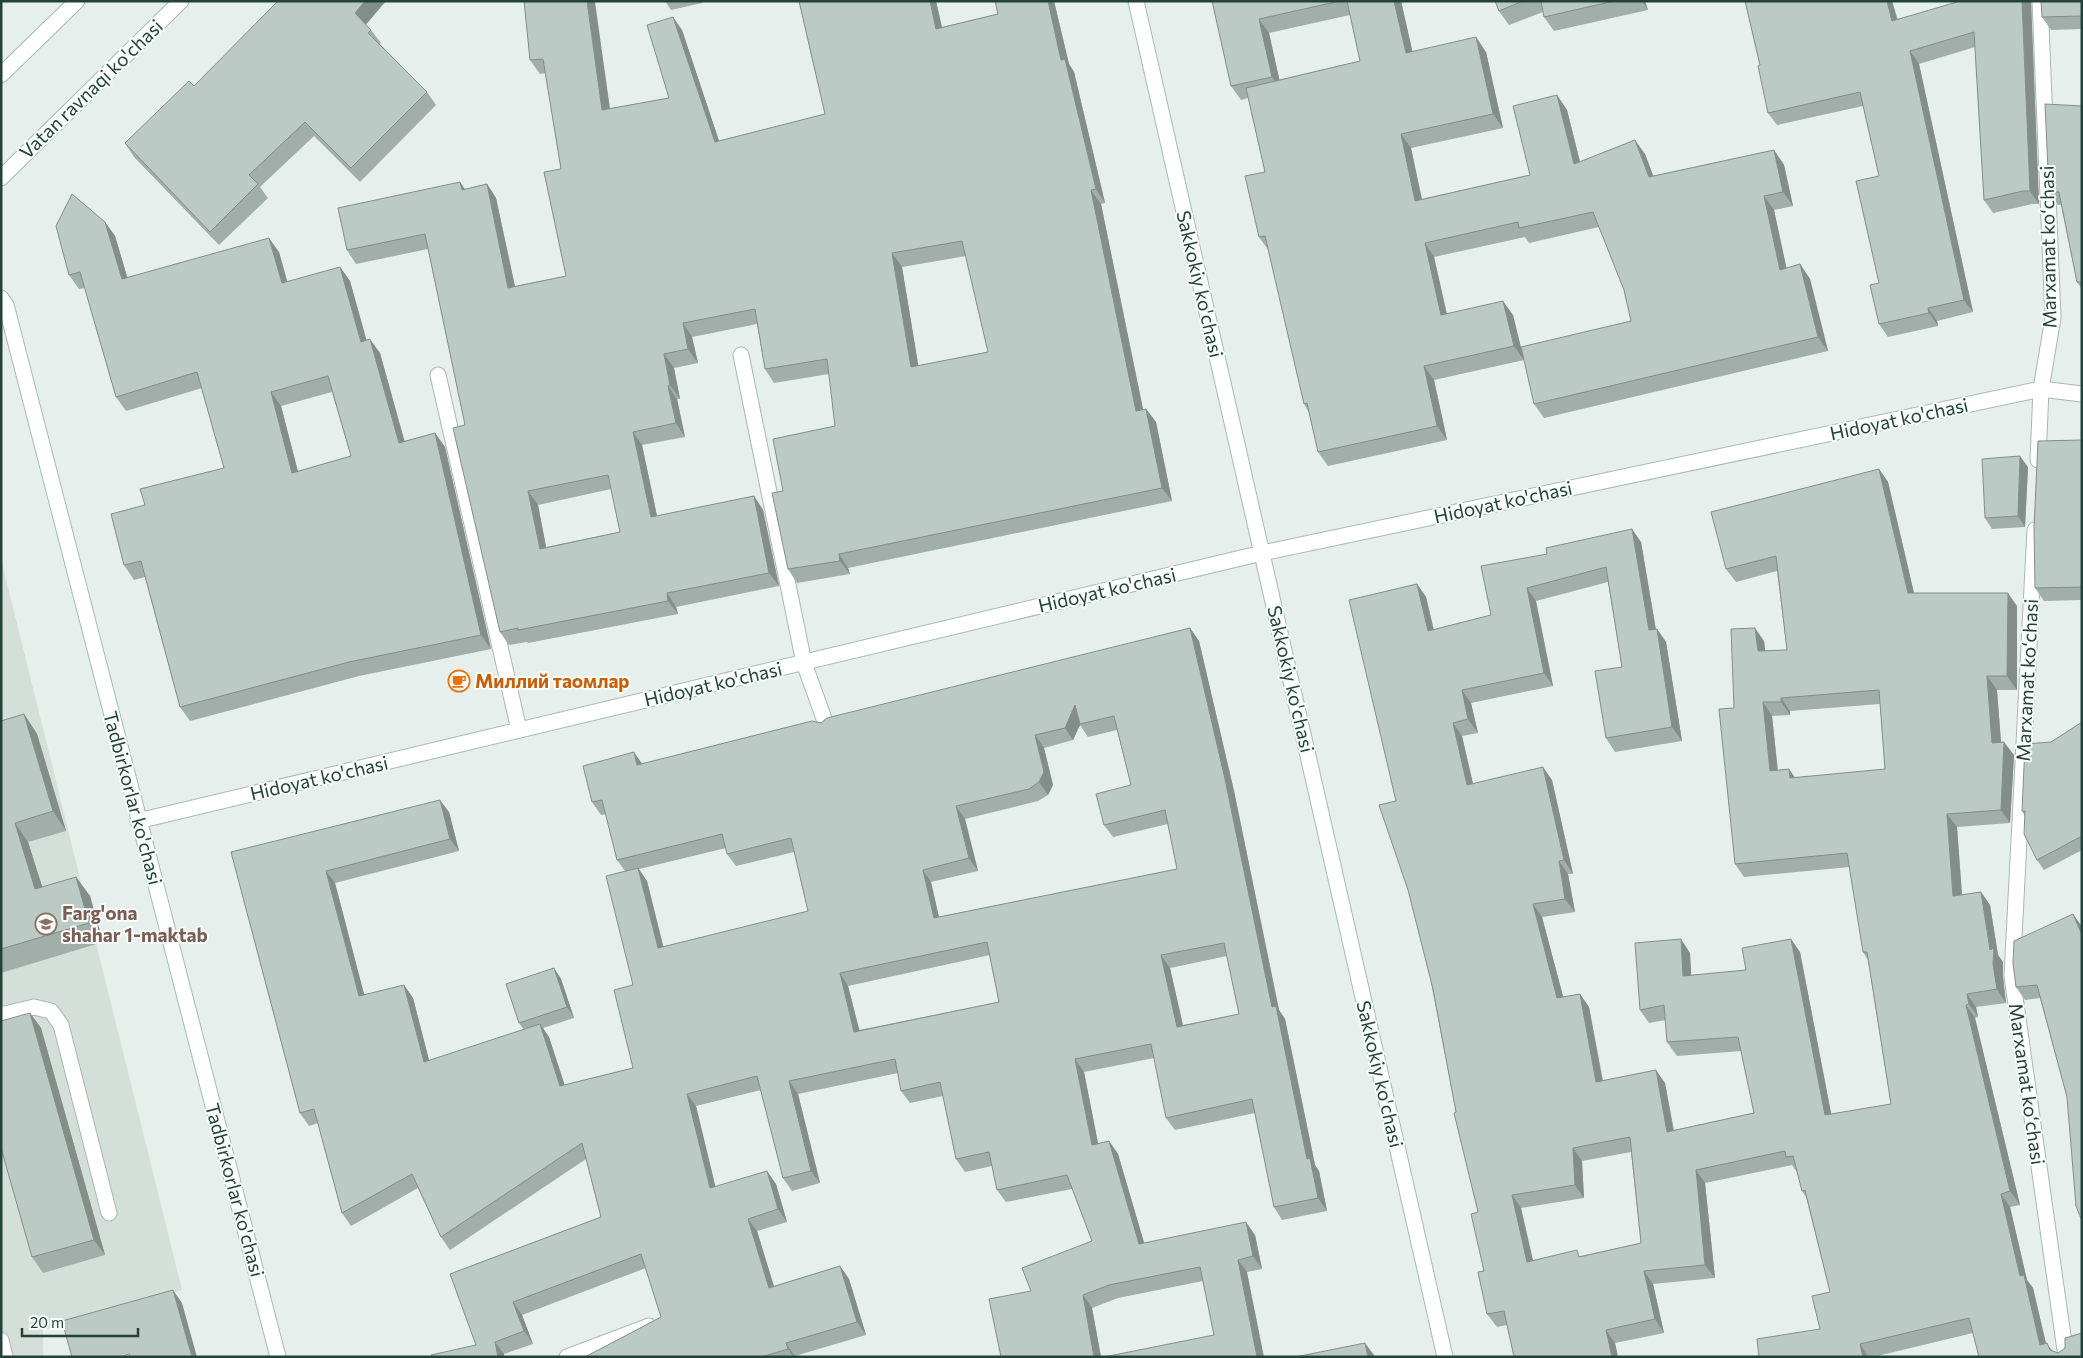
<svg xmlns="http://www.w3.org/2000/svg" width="2083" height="1358" font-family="Commissioner,sans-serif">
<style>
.built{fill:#d4dfda}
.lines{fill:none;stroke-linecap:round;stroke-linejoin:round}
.lane-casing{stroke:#a8b8b2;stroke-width:17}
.street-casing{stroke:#a8b8b2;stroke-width:17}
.secondary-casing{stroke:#a4bbb3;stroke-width:17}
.lane{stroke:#fff;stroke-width:15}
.street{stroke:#fff;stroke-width:15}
.secondary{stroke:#fff;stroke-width:15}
.wall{fill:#a1aea9;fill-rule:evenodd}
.shaded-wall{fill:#838d89}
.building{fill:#bbcac4;stroke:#838d89;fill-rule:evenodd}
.labels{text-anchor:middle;stroke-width:4;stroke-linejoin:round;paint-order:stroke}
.street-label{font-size:19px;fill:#24423a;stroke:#f7fbf9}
.food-label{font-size:19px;font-weight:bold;fill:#c56008;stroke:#f7fbf9;text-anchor:start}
.education-label{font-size:19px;font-weight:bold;fill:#785e54;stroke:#f7fbf9;text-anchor:start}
</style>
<rect width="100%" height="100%" fill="#e6efeb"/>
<path class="built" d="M1 559 182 1290 43 1330V1357H1Z"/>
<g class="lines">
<g class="lane-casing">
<path id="lane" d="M438 375 519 730
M804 663 827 727
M1 1015 34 1007 51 1011 61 1025 109 1213
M1 1340 5 1357"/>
</g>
<g class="street-casing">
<path id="street" d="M741 355 804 663
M2038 460 2041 389 2053 318 2040 1
M2035 530 2012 976 2066 1357
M567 1357 649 1326"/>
</g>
<g class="secondary-casing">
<path id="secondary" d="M1136 1 1445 1357
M1 75 77 1
M1 178 181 1
M1 298 6 305 278 1357
M138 821 1262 553 2041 389 2082 394"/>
</g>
<use href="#lane" class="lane"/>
<use href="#street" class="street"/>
<use href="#secondary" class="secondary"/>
</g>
<path class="wall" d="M524 1 610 109 669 98 682 30 719 141 825 114 799 1H936L942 27 998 14 995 1H1054L1069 64 1074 72 1105 203 1101 204 1143 409H1146L1156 422 1172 501 848 568 850 574 797 583 788 569 783 491 835 426 829 374 774 383 765 369 757 324 692 337 698 363 674 368 680 399H677L685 437 642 445 657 516 754 496 763 510 779 586 676 607 678 614 528 643 527 642 509 645 500 632 465 425 428 249 356 264 347 250 460 182 465 189 487 184 496 198 515 286 566 276 561 169 546 73 540 74 530 60ZM966 256 988 352 918 366 902 267ZM611 489 620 532 546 547 538 505Z
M665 1H702V3L671 10Z
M1212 1H1401L1412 51 1486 52 1503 128 1411 148 1422 199 1530 175 1557 95 1567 110 1580 162 1645 154 1653 176 1774 150 1784 165 1793 206 1774 210 1786 268 1800 264 1810 279 1828 351 1544 418 1534 404 1631 321 1624 290 1599 227 1529 243 1525 237 1434 257 1447 314 1513 315 1524 360 1434 380 1447 440 1328 466 1318 452 1309 413 1304 404 1269 251 1259 237 1265 172 1248 98 1241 100 1231 86ZM1350 15 1360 61 1279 80 1269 33Z
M1495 1H1645L1648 10 1554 31 1544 17 1543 12 1509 25 1499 11Z
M1745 1H1892L1898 20 2031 1 2039 204H2032L1993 213 1984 200 1975 47 1919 64 1973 312 1937 321 1938 326 1888 337 1879 324V176L1863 106 1777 125 1768 113 1760 65Z
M2082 1V29L2051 30 2042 17Z
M366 25 371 30 381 43 380 44 427 92 436 105 360 182 314 136 260 187 268 198 219 245 134 157 125 143 194 86Z
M2082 106V289L2077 282 2061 205H2058L2049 192Z
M105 222 115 236 127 277 279 252 287 282 340 267 350 281 366 340 380 353 404 441 435 433 445 447 491 649 359 676 190 721 180 707 145 577 134 580 124 565 145 505 224 468 202 388 126 411 116 397 85 288 79 289 69 275ZM332 392 351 456 298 472 281 406Z
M2082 440V600L2044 601 2035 588Z
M2028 467 2025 527 1992 529 1985 518Z
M1879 469 1888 482 1914 593 2017 606V690H1997L2001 742 2014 755 2010 823 1957 827 1962 895 1981 892 1990 905 1998 955 2003 962V977L2006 1003 1976 1007 1978 1017 1975 1018 2020 1205 2010 1207 2027 1280 2033 1288 2046 1343 2053 1351 2058 1353 2082 1357H1979L1973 1333 1873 1357H1759L1820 1329 1830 1292 1806 1197 1802 1191 1797 1171H1796L1792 1165 1705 1183 1715 1278 1653 1284 1664 1333 1615 1343 1618 1357H1514L1507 1325 1497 1327 1487 1314 1478 1212 1456 1112 1396 801 1417 584 1426 597 1434 630 1491 615 1481 566 1641 542 1656 629H1657L1666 642 1682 741 1615 752 1606 738 1622 667 1608 582 1536 601 1553 686 1471 703 1478 733 1462 736 1473 783 1552 780 1573 874H1568L1575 912 1542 917 1563 997 1580 994 1589 1007 1603 1080 1665 1083 1674 1130 1754 1113 1741 1051 1677 1056 1667 1042 1666 1020 1649 1023 1640 1010 1690 953 1691 976 1746 970 1800 952 1831 1114 1891 1104 1868 960 1863 952 1850 867 1744 877 1735 864 1734 708 1764 641 1765 651 1787 650 1777 571 1736 582 1726 569ZM1880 704 1885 769 1795 778 1789 769 1778 770 1772 716 1790 715V711ZM1631 1152 1641 1243 1581 1256 1533 1260 1521 1208 1584 1198 1582 1161Z
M1190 628 1199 641 1234 791 1279 1010 1285 1019 1315 1165 1319 1171 1327 1211 1282 1220 1274 1207 1255 1113 1175 1130 1166 1118 1154 1058 1084 1072 1098 1144 1109 1141 1118 1154 1144 1243 1255 1235 1262 1269 1247 1272 1214 1335 1203 1281 1118 1298 1092 1308 1101 1357H1001L1031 1291 1092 1241 1072 1189 1006 1202 997 1190 992 1166 965 1172 956 1159 943 1096 910 1103 901 1091 898 1073 798 1094 820 1183 792 1191 783 1178 761 1090 696 1106 715 1187 776 1184 787 1222 757 1231 774 1286 840 1266 849 1279 866 1335 795 1356V1357H585L661 1317 646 1268 522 1315 533 1344 504 1354 476 1345 450 1274 601 1217 586 1159 450 1250 441 1237 418 1188 351 1226 342 1213 318 1123 309 1126 300 1113 231 852 449 812 459 851 335 883 364 995 404 985 413 998 429 1061 524 1030 519 1023 554 968 561 979 574 1018 543 1028 549 1037 564 1085 633 1068V985L625 871 617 860 606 814 601 815 592 802 642 764 821 723ZM1080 725 1088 737 1117 730 1131 785 1104 825 1113 837 1168 824 1177 869 939 917 931 882 978 871 965 819 1038 801 1048 795 1053 785 1044 748 1073 740ZM726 848 727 854 736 866 794 852 808 911 663 947 647 881 639 869ZM990 955 999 1002 859 1030 848 986ZM1227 956 1239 1014 1183 1025 1170 968Z
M24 714 37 734 66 831 28 842 42 887 76 877 90 896 103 942 1 973V721Z
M2082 722V850L2044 870 2037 860 2025 816 2022 811 2051 742Z
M2073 914 2082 927 2067 1097 2040 998 2025 1000 2016 987Z
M30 1013 41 1028 105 1255 43 1273 32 1257Z"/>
<path class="shaded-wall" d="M365 1H386L364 27 355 13Z
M587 1 595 2 612 123 602 110Z
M930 1H936L945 42 936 29Z
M1048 1H1054L1069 64 1074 72 1105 203 1096 189 1061 60Z
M1394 1H1401L1416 67 1406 53Z
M1642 1H1645L1648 10Z
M1887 1H1892L1901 34 1892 21Z
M2022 1H2031L2039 204 2030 191Z
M673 17 682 30 724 156 715 142Z
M1259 19 1269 33 1282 91 1272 77Z
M1476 37 1486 52 1503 128 1493 114Z
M1910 51 1919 64 1973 312 1964 300Z
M1557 95 1567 110 1584 178 1574 164Z
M1401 134 1411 148 1425 215 1415 201Z
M1635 140 1645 154 1659 191 1649 177Z
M1774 150 1784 165 1793 206 1783 192Z
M460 182 469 196 462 190Z
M487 184 496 198 518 301 508 288Z
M1091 190 1101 204 1146 424 1136 411Z
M1764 196 1774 210 1790 284 1780 270Z
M105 222 115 236 132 293 122 279Z
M269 238 279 252 292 298 282 283Z
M1425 243 1434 257 1450 329 1441 315Z
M892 253 902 267 921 381 911 367Z
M1800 264 1810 279 1828 351 1818 337Z
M340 267 350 281 371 356 361 342Z
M1503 301 1513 315 1524 360 1514 346Z
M1928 308 1937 321 1938 326 1929 313Z
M683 323 692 337 698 363 688 349Z
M370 339 380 353 409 457 399 443Z
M664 354 674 368 680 399 670 385Z
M1424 366 1434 380 1447 440 1437 426Z
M668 386 677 399 685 437 676 423Z
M271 392 281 406 302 487 292 473Z
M1146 409 1156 422 1172 501 1162 488Z
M633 432 642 445 660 530 651 517Z
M435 433 445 447 491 649 481 635Z
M2020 456 2028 467 2025 527 2018 516Z
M1879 469 1888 482 1917 606 1908 593Z
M528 491 538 505 549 562 540 549Z
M754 496 763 510 779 586 769 573Z
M1632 529 1641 542 1658 643 1649 630Z
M839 554 848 568 850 574 840 561Z
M1417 584 1426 597 1437 645 1428 631Z
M1527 588 1536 601 1553 686 1544 673Z
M667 593 676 607 678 614 668 601Z
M2008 593 2017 606V690L2007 676Z
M1190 628 1199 641 1234 791 1279 1010 1285 1019 1315 1165 1319 1171 1327 1211 1318 1198 1307 1159 1272 1007Z
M1755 628 1764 641 1767 664 1758 651Z
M1657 629 1666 642 1682 741 1672 727Z
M1987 676 1997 690 2002 756 1992 743Z
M1462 690 1471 703 1478 733 1468 719Z
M1781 698 1790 711V715L1781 702Z
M1763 702 1772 716 1779 784 1770 771Z
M1075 705 1080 725 1073 740 1065 728Z
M24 714 37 734 66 831 53 811Z
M1453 723 1462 736 1476 798 1467 785Z
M1035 735 1044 748 1053 785 1048 795 1039 782Z
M2004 742 2014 755 2010 823 2001 810Z
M634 752 643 765H637Z
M1543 767 1552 780 1573 874 1564 860Z
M1789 769 1798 782 1790 778Z
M440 800 449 812 459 851 450 839Z
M956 806 965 819 978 871 969 858Z
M1947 814 1957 827 1963 909 1953 896Z
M15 823 28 842 49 908 35 889Z
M1559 861 1568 874 1575 912 1565 899Z
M638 868 647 881 667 961 658 948Z
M923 870 931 882 942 931 934 918Z
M326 871 335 883 368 1009 359 996Z
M76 877 90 896 103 942 89 923Z
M1981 892 1990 905 1998 955 2003 962V977L2006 1003 1997 989Z
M1533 904 1542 917 1567 1011 1557 998Z
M2073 914 2082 927V935Z
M1681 939 1690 953 1692 990 1683 976Z
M1791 939 1800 952 1834 1128 1825 1115Z
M1161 955 1170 968 1186 1039 1177 1027Z
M554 968 561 979 574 1018 567 1007Z
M840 973 848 986 863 1044 854 1032Z
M404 985 413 998 433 1075 424 1062Z
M1580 994 1589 1007 1605 1095 1596 1082Z
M1967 994 1976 1007 1978 1017 1969 1004Z
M1966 1005 1975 1018 2020 1205 2010 1191Z
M30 1013 41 1028 105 1255 94 1240Z
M540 1024 549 1037 569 1098 560 1086Z
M1075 1059 1084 1072 1101 1158 1092 1145Z
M1656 1070 1665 1083 1676 1145 1667 1132Z
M789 1081 798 1094 820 1183 811 1171Z
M687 1094 696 1106 719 1201 710 1188Z
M1109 1141 1118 1154 1148 1256 1139 1244Z
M1573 1148 1582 1161 1584 1198 1575 1185Z
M1696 1170 1705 1183 1715 1278 1705 1265Z
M767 1171 776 1184 787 1222 778 1209Z
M2001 1194 2010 1207 2027 1280 2033 1288 2049 1357 2040 1345 2020 1276Z
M1512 1195 1521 1208 1536 1275 1527 1262Z
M748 1219 757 1231 778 1300 769 1288Z
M1246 1222 1255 1235 1262 1269 1253 1256Z
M1238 1260 1247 1272 1264 1357H1257Z
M840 1266 849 1279 866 1335 857 1322Z
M1644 1271 1653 1284 1664 1333 1655 1319Z
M173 1290 182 1303 197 1357H192Z
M1083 1295 1092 1308 1101 1357H1094Z
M513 1302 522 1315 533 1344 524 1331Z
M1606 1330 1615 1343 1618 1357H1612Z
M495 1342 504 1354V1357H498Z
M786 1343 795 1357H793L788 1349Z
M1365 1343 1374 1355V1357H1368Z
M1860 1344 1868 1357H1863Z"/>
<path class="building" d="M278 1H365L355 13 371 30 368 33 427 92 351 168 305 122 249 175 258 184 210 232 125 143 189 81 194 86Z
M524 1H587L602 110 669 98 647 25 673 17 715 142 825 114 799 1H930L936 29 998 14 995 1H1048L1061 60 1065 59 1096 189 1091 190 1136 411 1146 409 1162 488 839 554 840 561 788 569 772 493 783 491 773 439 835 426 827 359 765 369 755 309 683 323 688 349 664 354 670 385 668 386 676 423 633 432 651 517 754 496 769 573 667 593 668 601 518 630V628L500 632 453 428 465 425 425 234 347 250 338 208 460 182 462 190 487 184 508 288 566 276 544 172 561 169 543 59 530 60ZM962 241 988 352 911 367 892 253ZM608 475 620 532 540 549 528 491Z
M1212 1H1340L1259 19 1272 77 1231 86Z
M1347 1H1394L1406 53 1476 37 1493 114 1401 134 1415 201 1530 175 1513 106 1557 95 1574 164 1635 140 1649 177 1774 150 1783 192 1764 196 1780 270 1800 264 1818 337 1534 404 1521 347 1631 321 1624 290 1593 212 1519 228 1518 222 1425 243 1441 315 1503 301 1514 346 1424 366 1437 426 1318 452 1307 403 1304 404 1265 236 1259 237 1245 176 1265 172 1246 88 1360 61Z
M1495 1H1523L1499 11Z
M1541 1H1614L1544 17Z
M1745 1H1887L1892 21 1957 2V1H2022L2030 191H2023L1984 200 1974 32 1910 51 1964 300 1928 308 1929 313 1879 324 1870 285 1879 283 1856 181 1879 176 1860 92 1768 113 1758 66 1760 65Z
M2041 1H2082V16L2042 17Z
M2045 104 2082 106V282H2077L2059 192H2049Z
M72 194 105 222 122 279 269 238 282 283 340 267 361 342 370 339 399 443 435 433 481 635 349 662 180 707 141 561 124 565 111 514 145 505 140 489 224 468 197 372 116 397 80 272 69 275 56 226ZM328 376 351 456 292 473 271 392Z
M2082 440V587L2035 588 2034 528 2038 441Z
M2020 456 2018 516 1985 518 1982 459Z
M1879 469 1908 593H2008L2007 676H1987L1992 743 2004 742 2001 810 1947 814 1953 896 1981 892 1990 950 1994 948 1993 964 1997 989 1967 994 1969 1004 1966 1005 2010 1191 2001 1194 2020 1276 2024 1275 2040 1345 2047 1343 2050 1350 2058 1353 2065 1348V1338L2082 1333V1357H1979L1969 1318 1860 1344 1863 1357H1759L1757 1339 1820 1329 1812 1296 1830 1292 1805 1190 1802 1191 1793 1156 1786 1157 1785 1151 1696 1170 1705 1265 1644 1271 1655 1319 1606 1330 1612 1357H1514L1504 1311 1487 1314 1478 1272 1484 1271 1471 1214 1478 1212 1454 1113 1456 1112 1433 989 1408 890 1379 805 1396 801 1349 600 1417 584 1428 631 1491 615 1481 566 1547 554 1546 548 1632 529 1649 630 1657 629 1672 727 1606 738 1595 671 1622 667 1606 567 1527 588 1544 673 1462 690 1468 719 1453 723 1467 785 1543 767 1564 860 1559 861 1565 899 1533 904 1557 998 1580 994 1596 1082 1656 1070 1667 1132 1754 1113 1738 1037 1667 1042 1664 1005 1640 1010 1635 943 1681 939 1683 976 1746 970 1742 948 1791 939 1825 1115 1891 1104 1867 952H1863L1847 853 1735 864 1719 709 1734 708 1731 629 1755 628 1758 651 1787 650 1776 556 1726 569 1711 512ZM1879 690 1885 769 1790 778 1789 769 1770 771 1763 702H1781V698ZM1630 1137 1641 1243 1579 1257 1577 1250 1527 1262 1512 1195 1575 1185 1573 1148Z
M1190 628 1225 779 1272 1007 1276 1006 1307 1159 1310 1158 1318 1198 1274 1207 1252 1099 1166 1118 1151 1044 1075 1059 1092 1145 1109 1141 1139 1244 1246 1222 1253 1256 1238 1260 1257 1357H1104L1214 1335 1200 1267 1109 1285 1083 1295 1094 1357H1001L989 1299 1031 1291 1022 1268 1092 1241 1067 1175 997 1190 989 1152 956 1159 940 1082 901 1091 895 1059 789 1081 811 1171 783 1178 757 1076 687 1094 710 1188 767 1171 778 1209 748 1219 769 1288 840 1266 857 1322 786 1343 788 1349 761 1357H585L661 1317 641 1254 513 1302 524 1331 495 1342 498 1357H432L431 1355 476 1345 450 1274 601 1217 582 1143 441 1237 412 1174 342 1213 314 1109 300 1113 231 852 440 800 450 839 326 871 359 996 404 985 424 1062 540 1024 560 1086 633 1068 614 990 633 985 606 876 638 868 658 948 808 911 791 838 727 854 722 834 617 860 602 800 592 802 583 766 634 752 637 765 812 721 821 723 827 718ZM1075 705 1080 724 1114 716 1131 785 1096 794 1104 825 1165 810 1177 869 934 918 923 870 969 858 956 806 1029 789 1039 782 1044 772 1035 735 1065 728ZM987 942 999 1002 854 1032 840 973ZM1224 943 1239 1014 1177 1027 1161 955Z
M24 714 53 811 15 823 35 889 76 877 89 923 1 949V721Z
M2082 722V836L2037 860 2024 834 2025 811H2022L2025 744 2051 742Z
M2073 914 2082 935V1221L2076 1206 2067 1097 2037 985 2016 987 2013 963 2014 941Z
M554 968 567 1007 519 1023 506 984Z
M30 1013 94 1240 32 1257 1 1148V1021Z
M173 1290 192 1357H130L129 1354 121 1357H72L62 1321Z
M1365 1343 1368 1357H1295Z"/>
<defs>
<g id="cafe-ring" transform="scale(1.125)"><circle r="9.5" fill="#f7fbf9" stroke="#e8710a" stroke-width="1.5"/><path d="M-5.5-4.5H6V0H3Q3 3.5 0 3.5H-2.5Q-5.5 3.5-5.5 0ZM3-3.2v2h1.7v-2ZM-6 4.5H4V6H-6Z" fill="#e8710a"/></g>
<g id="school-ring" transform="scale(1.125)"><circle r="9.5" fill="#f7fbf9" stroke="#8d6e63" stroke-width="1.5"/><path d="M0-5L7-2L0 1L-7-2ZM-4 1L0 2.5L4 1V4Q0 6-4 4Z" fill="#8d6e63"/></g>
</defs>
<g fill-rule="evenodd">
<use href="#cafe-ring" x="459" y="681"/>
<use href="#school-ring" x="46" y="924"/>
</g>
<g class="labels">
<g class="street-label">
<text transform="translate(91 89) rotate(-44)" y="7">Vatan ravnaqi ko'chasi</text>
<text transform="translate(2048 247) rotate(-91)" y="7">Marxamat koʻchasi</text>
<text transform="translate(1200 284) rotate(77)" y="7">Sakkokiy ko'chasi</text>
<text transform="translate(1899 419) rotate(-12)" y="7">Hidoyat ko'chasi</text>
<text transform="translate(1503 502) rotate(-12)" y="7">Hidoyat ko'chasi</text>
<text transform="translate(1107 590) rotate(-13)" y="7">Hidoyat ko'chasi</text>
<text transform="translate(1291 679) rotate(77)" y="7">Sakkokiy ko'chasi</text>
<text transform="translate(2027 680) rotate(-87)" y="7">Marxamat koʻchasi</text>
<text transform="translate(713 684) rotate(-13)" y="7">Hidoyat ko'chasi</text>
<text transform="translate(319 778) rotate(-13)" y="7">Hidoyat ko'chasi</text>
<text transform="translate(133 798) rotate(75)" y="7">Tadbirkorlar ko'chasi</text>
<text transform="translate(1380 1074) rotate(77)" y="7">Sakkokiy ko'chasi</text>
<text transform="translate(2027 1084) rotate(82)" y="7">Marxamat koʻchasi</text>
<text transform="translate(235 1190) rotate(75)" y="7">Tadbirkorlar ko'chasi</text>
</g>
<g class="food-label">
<text x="475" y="688">Миллий таомлар</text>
</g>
<g class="education-label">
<text x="62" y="920">Farg'ona<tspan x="62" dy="22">shahar 1-maktab</tspan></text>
</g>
</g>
<rect width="2083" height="1358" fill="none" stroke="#24423a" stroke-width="5"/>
<path d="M22 1328v8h116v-8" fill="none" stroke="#24423a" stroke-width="2.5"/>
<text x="30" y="1328" font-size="15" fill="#24423a" stroke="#f7fbf9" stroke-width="4" paint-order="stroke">20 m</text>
</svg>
